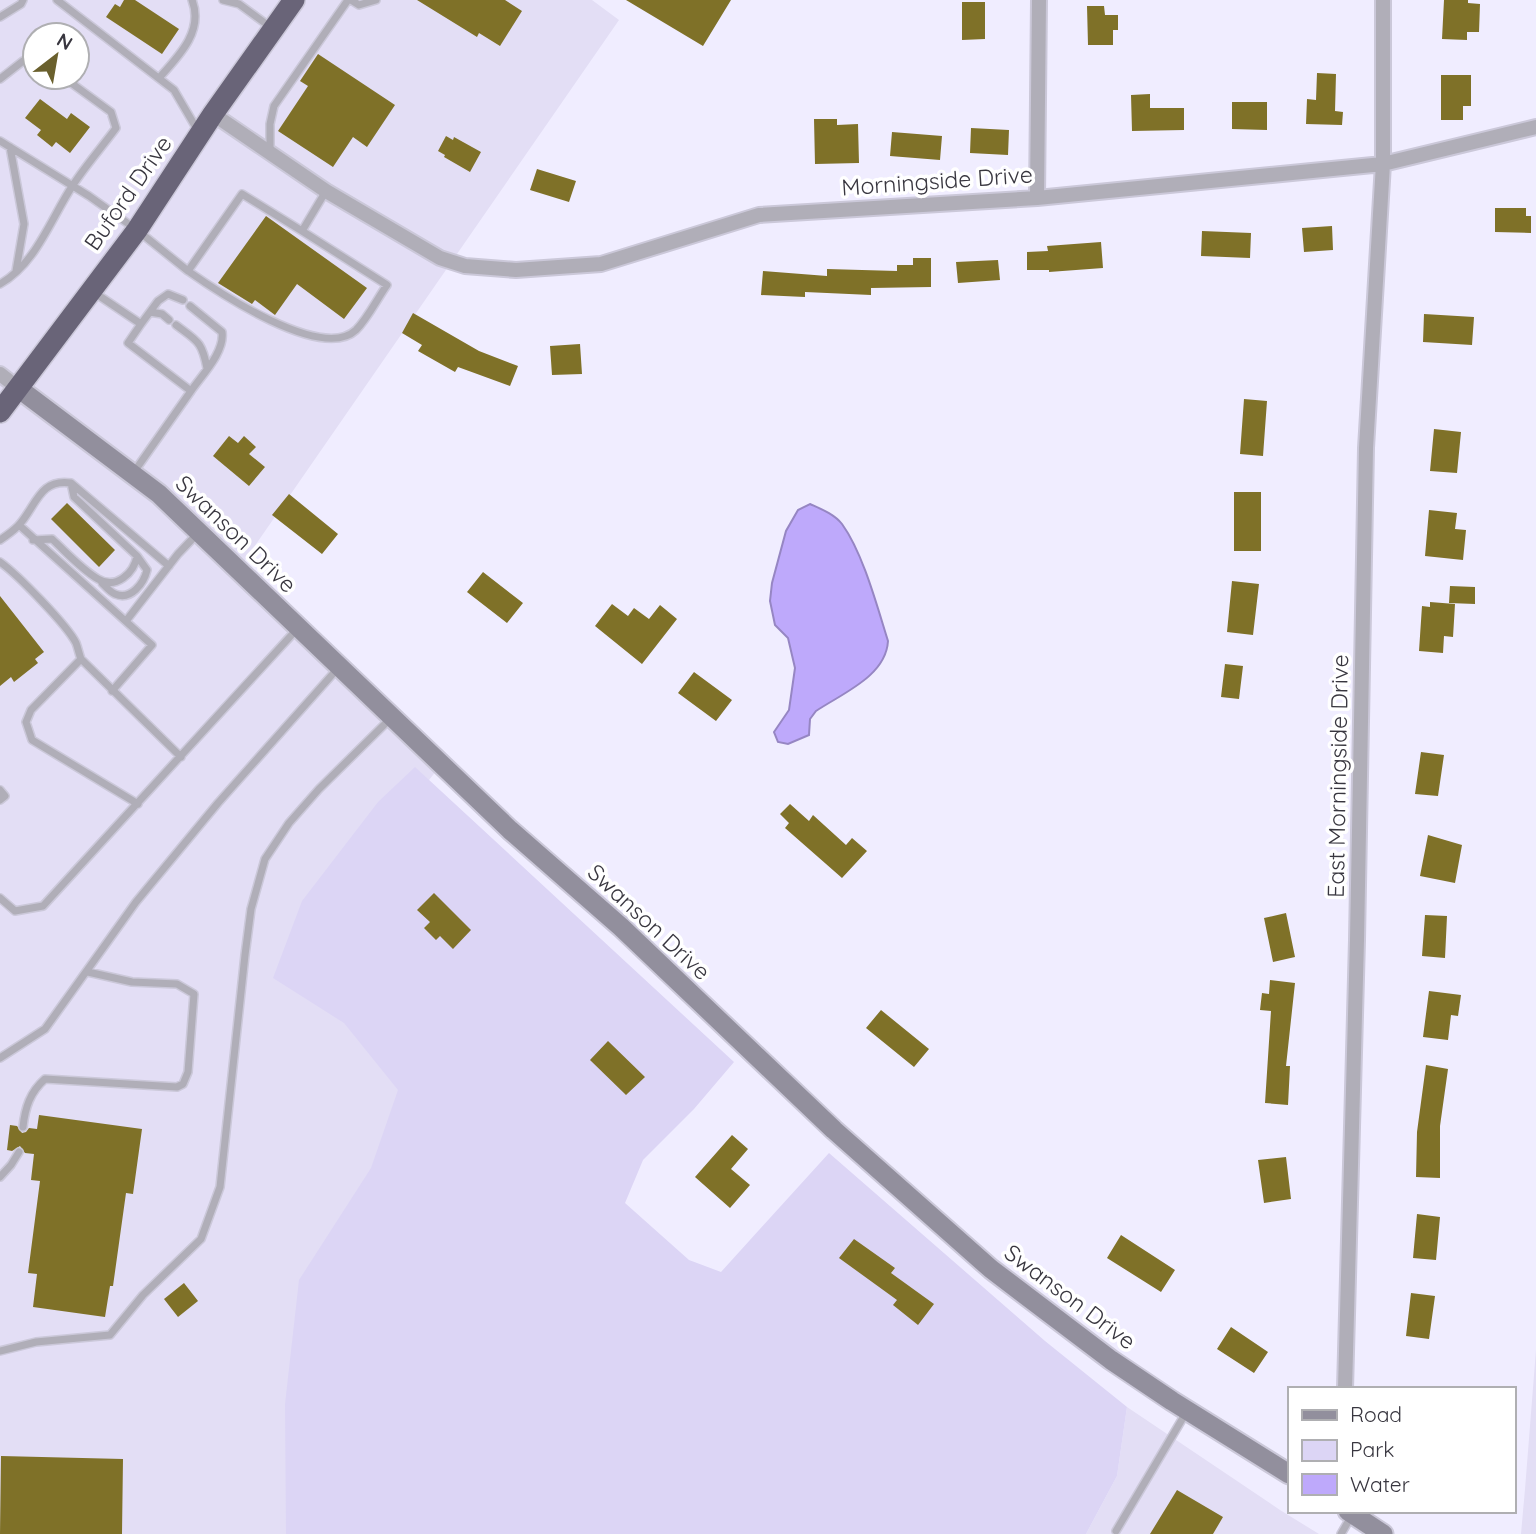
<svg xmlns="http://www.w3.org/2000/svg" width="1536" height="1534" font-family="Quicksand,sans-serif">
<style>
.built{fill:#e3def5;fill-rule:evenodd}
.green{fill:#dcd5f5}
.water{fill:#bea9fb;stroke:#9686c3;stroke-width:2}
.building{fill:#7f7128}
.lines{fill:none;stroke-linecap:round;stroke-linejoin:round}
.lane-casing{stroke:#cbc8d9;stroke-width:10}
.street-casing{stroke:#cbc8d9;stroke-width:18}
.secondary-casing{stroke:#cbc8d9;stroke-width:23}
.highway-casing{stroke:#cbc8d9;stroke-width:24}
.lane{stroke:#b0aeb8;stroke-width:7}
.street{stroke:#b0aeb8;stroke-width:14}
.secondary{stroke:#928f9d;stroke-width:19}
.highway{stroke:#696478;stroke-width:21}
.labels{text-anchor:middle;stroke-width:7;stroke-linejoin:round;paint-order:stroke}
.street-label{font-size:23px;fill:#38363f;stroke:#fff}
</style>
<rect width="100%" height="100%" fill="#f0edff"/>
<path class="built" d="M0 0H592L619 20 243 563 444 761 299 945 448 1075 345 1534H0ZM35 35H77V77H35Z
M1536 1350V1534H1521L1525 1489Z
M1127 1407 1280 1510 1319 1534H1086L1117 1476Z"/>
<path class="green" d="M415 767 734 1062 694 1109 643 1160 625 1203 689 1260 721 1272 829 1153 1045 1341 1127 1407 1117 1476 1086 1534H286L285 1404 299 1280 371 1168 398 1090 344 1023 273 978 302 901 378 802Z"/>
<path class="water" d="M810 504C821 509 834 514 842 524 863 553 877 606 888 641 886 676 843 693 816 711L810 719 809 735 788 744 778 742 774 732 789 710 795 668 788 638 775 625 770 601 772 583 786 531 798 510Z"/>
<path class="building" d="M124 0H135L179 29 162 54 106 17 115 4 120 7Z
M417 0H505L522 11 500 46 479 33 477 37Z
M626 0H731L703 46Z
M1444 0H1468V3L1480 4 1479 32H1467V40L1442 39Z
M962 2H985V39L962 40Z
M1087 6H1104L1105 15H1118V30H1113V45H1088Z
M318 54 395 105 367 147 353 137 333 167 278 131 308 86 300 81Z
M1317 73 1336 74 1335 111 1343 112 1342 125 1306 124 1307 99 1316 100Z
M1441 75H1471V106H1463V120H1441Z
M1150 94V108H1184V130L1132 131 1131 95Z
M40 99 67 119 71 113 90 127 70 153 56 142 52 147 37 135 41 130 25 118Z
M1232 102H1267V130L1232 129Z
M814 119H837V125L858 124 859 163 815 164Z
M971 128 1009 130 1008 155 970 153Z
M892 132 942 136 940 160 890 156Z
M446 136 453 140 454 137 481 152 470 172 444 157 445 155 438 151Z
M537 169 576 181 569 202 530 190Z
M1495 208H1526V216H1531V233L1495 232Z
M266 216 367 288 344 319 297 284 275 315 255 300 252 304 218 283Z
M1332 226 1333 250 1304 252 1302 228Z
M1202 231 1251 233 1250 258 1201 256Z
M1101 242 1103 268 1049 272V270H1027V252L1048 251 1047 246Z
M913 258H931V287L871 288V295L805 292V297L761 295 763 271 827 276V269L897 271V265H913Z
M998 260 1000 280 958 283 956 262Z
M413 313 479 351 518 366 510 386 458 367 455 372 418 351 422 345 402 333Z
M1424 314 1474 317 1472 345 1423 342Z
M580 344 582 374 552 375 550 346Z
M1244 399 1267 401 1263 456 1240 454Z
M1434 429 1461 432 1457 473 1430 471Z
M229 436 238 443 244 436 256 447 249 454 265 467 249 486 213 456Z
M1234 492H1261V551H1234Z
M289 494 338 534 322 554 272 515Z
M67 503 115 550 99 567 51 519Z
M1429 510 1457 513 1455 529 1466 530 1463 560 1425 556Z
M483 572 523 603 507 623 467 592Z
M1232 581 1259 584 1253 635 1227 632Z
M1450 586 1475 587V604L1449 603Z
M0 596 44 652 35 659 38 663 14 682 11 677 0 686Z
M1430 602 1455 604 1453 637 1444 636 1443 653 1419 651 1422 606 1430 607Z
M612 604 628 616 634 608 649 619 660 605 677 619 642 664 595 626Z
M1225 664 1243 666 1239 699 1221 697Z
M694 672 732 700 716 721 678 693Z
M1421 752 1444 755 1438 796 1415 794Z
M790 804 809 821 813 815 846 845 852 838 867 851 842 878 785 828 789 823 780 814Z
M1428 835 1462 845 1455 883 1420 876Z
M434 893 471 930 453 949 440 936 436 940 424 928 430 922 417 910Z
M1286 913 1295 957 1273 962 1264 918Z
M1425 915 1447 916 1445 958 1422 956Z
M1270 980 1295 983 1286 1066H1290L1288 1105 1265 1103 1271 1011 1260 1010 1262 993 1269 994Z
M1429 991 1461 995 1458 1016 1451 1015 1448 1040 1423 1037Z
M881 1010 929 1049 914 1067 866 1028Z
M608 1041 645 1077 626 1095 590 1060Z
M1426 1065 1448 1069 1440 1126V1178L1416 1177 1417 1132Z
M39 1115 142 1129 133 1194 126 1193 113 1286H110L105 1317 33 1307 37 1274 28 1273 40 1181 31 1180 34 1154 25 1153 20 1146 12 1151 7 1150 10 1125 17 1126 22 1133 26 1132 29 1128 37 1129Z
M732 1135 748 1149 731 1169 750 1185 730 1208 695 1177Z
M1286 1157 1291 1199 1264 1203 1258 1160Z
M1417 1214 1440 1217 1436 1260 1413 1258Z
M1121 1235 1175 1270 1161 1292 1107 1258Z
M854 1239 895 1268 891 1273 934 1304 918 1325 893 1305 897 1300 839 1258Z
M184 1283 198 1301 178 1317 164 1299Z
M1411 1293 1435 1296 1429 1339 1406 1336Z
M1231 1327 1268 1352 1254 1373 1217 1349Z
M1 1456 123 1459 122 1534H0Z
M1177 1490 1223 1517 1213 1534H1150Z"/>
<g class="lines">
<g class="lane-casing">
<path id="lane" d="M57 0 174 90 198 131
M223 0 239 4 273 29
M351 0 359 5 376 0
M0 17 21 4 23 0
M159 78C179 56 204 31 192 0
M0 79 23 61H35
M0 141 89 196 137 230 188 271 242 194 302 231 326 191
M10 147 24 224 16 271
M270 153V124L274 106 348 0
M188 271C218 292 322 362 356 330 368 318 377 299 387 285L302 231
M0 284C36 264 51 218 73 185 86 165 102 147 116 128L111 112 63 77
M95 293 141 324 128 343 191 391 134 472
M190 306 222 332C225 352 202 375 191 391
M150 312 162 314 169 320
M141 324 158 301 168 294 183 300
M176 325C197 341 202 341 207 368
M19 525 152 645 112 691
M0 540C6 536 13 531 18 526 36 507 39 478 71 483L169 566
M33 540 52 539C66 552 81 569 98 579 116 590 134 573 137 556L74 497 71 483
M0 562C17 574 67 625 76 643 78 648 79 654 81 659L31 710 26 722 32 740 138 804
M102 583C105 586 110 592 115 594 131 601 144 583 147 570L137 556
M126 621 178 554 199 532
M81 659 181 757
M0 790 5 796 0 800
M0 898 15 911 43 906 298 628
M0 1058 45 1029 136 902 218 803 339 667
M23 1127C25 1108 30 1092 45 1079L177 1087 183 1084 188 1072 194 994 177 984 132 982 88 972
M0 1177 11 1165 19 1152
M0 1351 36 1342 110 1335 143 1295 201 1239 220 1187 245 955 251 909 265 859 289 823 319 789 391 718
M1116 1531 1187 1411
M1341 1534 1352 1515"/>
</g>
<g class="street-casing">
<path id="street" d="M213 114 326 191 440 258 465 266 516 270 601 264 759 215 1037 198 1383 164 1536 127
M1037 198 1039 0
M0 374 18 388
M1345 1389 1357 940 1366 448 1383 164V0"/>
</g>
<g class="secondary-casing">
<path id="secondary" d="M18 388 159 494 510 830 621 927 834 1130 991 1269 1111 1360 1172 1401 1289 1474
M1348 1511 1383 1534"/>
</g>
<g class="highway-casing">
<path id="highway" d="M0 412 137 230 213 114 294 0"/>
</g>
<use href="#lane" class="lane"/>
<use href="#street" class="street"/>
<use href="#secondary" class="secondary"/>
<use href="#highway" class="highway"/>
</g>
<g class="labels">
<g class="street-label">
<text transform="translate(937 181) rotate(-4)" y="8">Morningside Drive</text>
<text transform="translate(128 193) rotate(-55)" y="8">Buford Drive</text>
<text transform="translate(236 534) rotate(44)" y="8">Swanson Drive</text>
<text transform="translate(1338 776) rotate(-89)" y="8">East Morningside Drive</text>
<text transform="translate(649 922) rotate(43)" y="8">Swanson Drive</text>
<text transform="translate(1070 1297) rotate(37)" y="8">Swanson Drive</text>
</g>
</g>
<rect x="1288" y="1387" width="228" height="126" fill="#ffffff" stroke="#afafb2" stroke-width="2"/>
<rect x="1302" y="1410" width="35" height="10" fill="#928f9d" stroke="#afafb2" stroke-width="2"/>
<text x="1350" y="1422" font-size="21" fill="#38363f">Road</text>
<rect x="1302" y="1440" width="35" height="21" fill="#dcd5f5" stroke="#afafb2" stroke-width="2"/>
<text x="1350" y="1457" font-size="21" fill="#38363f">Park</text>
<rect x="1302" y="1474" width="35" height="21" fill="#bea9fb" stroke="#afafb2" stroke-width="2"/>
<text x="1350" y="1492" font-size="21" fill="#38363f">Water</text>
<g transform="translate(56 56) rotate(31)"><circle r="33" fill="#ffffff" stroke="#afafb2" stroke-width="2"/>
<path d="M0-5L12 26L0 18L-12 26Z" fill="#6a602d"/>
<text y="-10" font-size="19" font-weight="bold" text-anchor="middle" fill="#38363f">N</text>
</g>
</svg>
